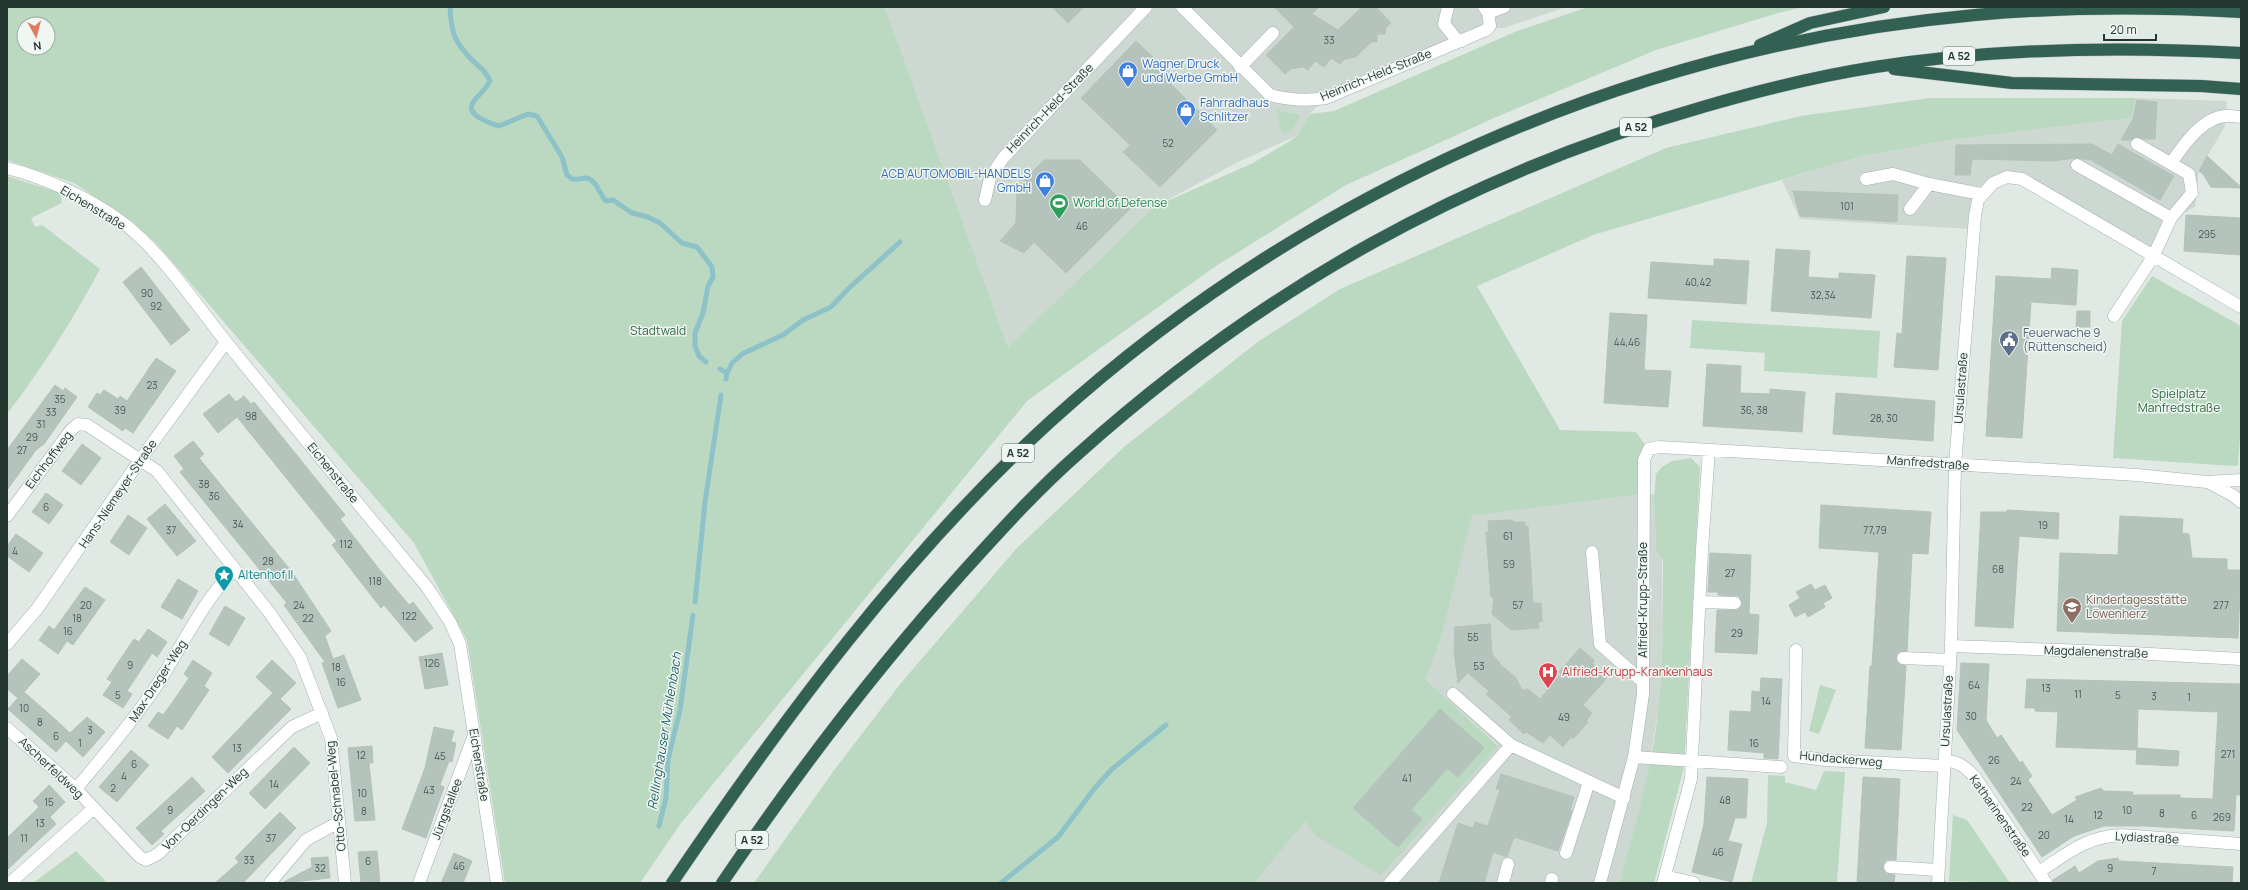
<svg xmlns="http://www.w3.org/2000/svg" width="2248" height="890" font-family="Manrope,sans-serif">
<style>
.built{fill:#ced8d3}
.green{fill:#bbd8c1;fill-rule:evenodd}
.lines{fill:none;stroke-linecap:round;stroke-linejoin:round}
.stream{stroke:#8dc3c8;stroke-width:5}
.building{fill:#b5c3bd;stroke:#b3c2ba}
.minor-casing{stroke:#a4b0aa;stroke-width:13}
.highway-casing{stroke:#bdc3c1;stroke-width:13}
.minor{stroke:#fff;stroke-width:12}
.highway{stroke:#326053;stroke-width:12}
.labels{text-anchor:middle;stroke-width:3;stroke-linejoin:round;paint-order:stroke}
.number-label{font-size:10px;fill:#485a53}
.shield{fill:#f0f6f2;stroke:#60706a;stroke-width:1}
.shield-label{font-size:11px;font-weight:bold;fill:#233730}
.shop-label{font-size:12px;fill:#366cbe;stroke:#f0f6f2;text-anchor:start}
.street-label{font-size:12px;fill:#233730;stroke:#f0f6f2}
.leisure-label{font-size:12px;fill:#27864d;stroke:#f0f6f2;text-anchor:start}
.park-label{font-size:12px;fill:#316943;stroke:#f0f6f2}
.service-label{font-size:12px;fill:#4e5e75;stroke:#f0f6f2;text-anchor:start}
.culture-label{font-size:12px;fill:#0d838f;stroke:#f0f6f2;text-anchor:start}
.education-label{font-size:12px;fill:#785e54;stroke:#f0f6f2;text-anchor:start}
.health-label{font-size:12px;fill:#be3a42;stroke:#f0f6f2;text-anchor:start}
.water-label{font-size:13px;font-style:italic;fill:#24656c;stroke:#f0f6f2}
</style>
<rect width="100%" height="100%" fill="#e0e9e4"/>
<path class="built" d="M885 7H1566L1504 28H1484L1325 97 1310 114 1298 135 1238 162 1154 207 1008 347Z
M2136 98 2227 101 2225 126 2199 171 2195 207 2179 215 2159 256 2028 177 1998 176 1970 229 1800 219 1782 180 1863 156 1951 140 2131 118Z
M1643 494H1654L1656 549 1661 554 1662 559 1663 630 1660 698 1646 786 1619 883H1254L1305 822 1315 835 1498 745 1426 680 1442 635 1472 516Z"/>
<path class="green" d="M7 7H885L1009 350 1008 347 1154 207 1253 163 1290 141 1298 135 1310 114 1334 111 1517 31 1588 7H1804L1778 13 1656 50 1494 118 1346 185 1216 266 1099 349 1027 401 681 823 640 883H505L467 640 414 543 157 244 132 221 74 183 7 160ZM24 24H48V48H24Z
M1930 98H2136L2131 118 1951 140 1863 156 1593 235 1477 286 1560 430 1636 432 1648 449 1643 494 1472 516 1442 635 1426 680 1498 746 1381 875 1315 835 1305 822 1254 883H754L835 769 901 683 1016 549 1124 447 1259 341 1340 289 1666 148 1801 116Z
M1276 110 1300 115C1298 123 1292 131 1284 134L1281 130Z
M7 176 60 193 62 203 31 218 35 227 42 225 100 269C73 320 42 368 7 414Z
M2152 276 2241 326V423L2238 465 2234 466 2113 458 2122 321Z
M1692 320 1880 331 1877 378 1764 371 1765 353 1690 348Z
M1691 458 1700 467 1684 767 1654 883H1619C1632 836 1646 790 1654 741 1664 681 1663 620 1663 560L1656 549 1654 499 1656 474 1662 467 1672 461Z
M1820 685 1836 690 1819 734 1809 731Z
M1824 771 1845 772 1837 883H1751L1767 823 1768 775 1785 776V782L1816 790Z
M1953 815 1967 820 2010 883 1949 881Z
M76 851 105 880 104 883H33Z"/>
<g class="lines">
<path class="stream" d="M450 7C451 34 455 43 474 62 481 68 487 73 490 81 486 89 480 93 474 101 463 115 490 123 499 126L528 114 537 116 562 157 567 175 572 179C577 180 581 178 585 178 596 178 599 194 606 201L613 200 632 213 648 217 660 223 682 243 697 247 712 267 713 277 708 286 703 313 695 333V346L699 356 706 362
M720 369 727 373 726 379
M727 373 732 363 742 354 783 335 803 320 831 307 849 288 900 242
M695 602 705 502 721 395
M659 826 666 798 668 760 680 710 693 615
M1001 883 1058 837 1094 789 1112 769 1166 725"/>
</g>
<path class="building" d="M1052 7H1084L1068 23Z
M1274 7H1319L1312 14 1338 30 1362 7H1376L1391 23 1386 28 1385 34H1377V42H1371L1356 57 1344 59 1340 64 1331 58 1324 67 1315 61 1308 70 1303 67 1291 69 1285 74 1266 55 1294 27Z
M1136 41 1175 78 1170 83 1217 130 1160 187 1123 152 1130 145 1081 98Z
M2137 100 2157 102 2155 139H2144L2137 137 2131 140H2121L2133 119Z
M2092 144 2112 155 2118 144 2174 176 2160 200 2091 160 2077 158 2051 161 1972 159 1970 175H1955L1956 145Z
M2207 156 2241 187V188L2211 187 2203 174 2199 171Z
M1044 160H1080L1130 209 1066 273 1034 242 1024 253 1000 241 1016 223 1017 187Z
M1793 191 1898 195 1897 222 1800 216Z
M2186 215 2241 218V255L2184 251Z
M1776 249 1810 251 1808 277 1839 279V273L1875 275 1871 318 1771 311Z
M1907 256 1946 258 1938 370 1894 367 1897 333 1902 334Z
M1714 259 1749 261 1746 304 1648 298 1651 262 1714 266Z
M141 267 190 330 171 345 123 282Z
M2052 268 2078 270 2076 305 2031 302 2022 438 1986 436 1996 276 2051 279Z
M2077 311H2090V327H2076Z
M1610 313 1647 315 1644 370 1671 371 1668 407 1604 403Z
M156 358 176 371 133 433 125 428 123 431 88 407 97 393 100 395 104 390 118 399 120 396 127 401Z
M1707 364 1741 366 1740 393 1770 394V389L1805 392 1802 432 1703 426Z
M55 385 63 391 65 388 77 397 44 444 36 450 7 490V450Z
M1836 393 1935 401 1933 441 1833 434Z
M229 394 236 402 244 396 251 404 254 402 345 515 340 519 379 569 409 605 413 602 433 628 415 642 384 605 381 608 332 545 337 541 237 417 218 433 203 414Z
M193 441 204 454 199 458 292 572 331 631 325 636 333 659 344 655 361 700 338 708 322 663 325 662 284 605 287 603 180 472 184 469 174 456Z
M82 444 101 458 81 485 62 471Z
M46 493 63 505 49 524 32 512Z
M165 504 196 541 177 556 147 519Z
M1821 505 1931 512 1928 554 1912 553 1907 651 1899 652 1896 657 1899 664 1906 666 1901 750 1865 748 1870 666H1872L1879 552 1819 548Z
M2007 510 2059 513 2058 539 2019 536 2013 628 1975 626 1981 512H2007Z
M128 515 147 528 129 555 110 542Z
M2120 516 2183 519 2182 533 2189 534 2192 558 2227 559V570H2241L2238 638 2057 631 2060 553 2118 555Z
M1512 520 1513 522H1525V527L1528 526 1533 603H1541L1542 621 1538 622 1539 628 1511 630 1492 614 1494 597H1491L1486 532H1489L1488 521Z
M16 534 43 553 29 572 7 556V546Z
M1710 553 1751 555 1749 614 1759 615 1757 654 1715 652 1717 610H1738L1742 603 1739 596 1718 595V592H1708Z
M178 579 198 591 182 619 161 607Z
M1811 584 1815 590 1825 585 1832 598 1823 603 1825 607 1808 617 1805 612 1795 617 1789 605 1800 598 1796 592Z
M85 587 105 600 73 645 67 641 58 654 39 640 49 626 54 630Z
M225 606 245 618 229 646 209 634Z
M1490 624 1492 654 1502 666 1516 678 1522 690 1528 689 1540 699 1561 674 1559 672 1580 648 1595 661 1592 663 1606 679 1583 705 1592 713 1586 721 1588 722 1573 739 1571 737 1563 747 1550 735 1543 743 1526 732 1524 734 1509 720 1512 717 1486 694 1489 691 1468 673 1458 683 1454 651 1455 627Z
M148 629 167 642 157 657 152 653 127 691 132 694 123 708 103 695 112 682 107 679 134 639 139 642Z
M442 653 448 685 425 689 419 657Z
M22 659 40 674 24 692 56 720 70 733 87 717 105 732 83 757 66 741 56 752 8 709 18 698 7 689V676Z
M193 660 212 673 204 686 209 690 182 730 177 726 168 739 148 726 158 712 163 715 172 703 189 678 184 674Z
M272 660 296 683 280 699 291 709 228 773 212 757 273 693 256 677Z
M1961 663 1989 664 1986 720 1997 738 2001 735 2020 763 2022 761 2032 776 2028 780 2052 815 2077 800 2075 797 2101 788 2104 791 2133 792 2132 795H2180V798L2213 799 2218 712 2138 709 2137 748 2179 751 2178 766 2136 764 2137 750 2056 747 2058 712 2035 711V708H2025L2027 679 2241 684V768L2240 795H2236L2234 831 2144 826H2104L2074 836 2042 857 1957 730Z
M1761 678 1782 679 1778 759 1764 758V753L1728 750 1730 711 1751 712 1752 691 1760 692Z
M1440 709 1484 748 1458 777 1447 768 1411 810 1422 819 1398 847 1353 808Z
M434 727 454 731 451 742 456 743 452 762 449 761 440 785 444 787 426 838 402 829 425 768Z
M372 746 373 763H369L375 820 355 821 348 748Z
M294 747 310 763 265 809 249 793Z
M131 750 149 765 117 802 99 787Z
M1501 774 1574 797 1570 810 1572 811 1558 851 1514 837 1507 857 1493 852 1484 883H1439L1458 823 1473 828 1475 822 1488 826 1500 790 1496 789Z
M192 777 205 791 161 831 164 834 152 845 136 828Z
M1707 777 1748 779 1746 818H1735L1728 841 1742 844 1732 882 1692 872 1704 824Z
M1863 777 1900 779 1896 860H1886L1883 867 1886 873 1895 875 1894 883H1857Z
M49 785 65 802 50 817 56 824 7 870V838L39 807 33 801Z
M280 812 296 828 243 883H215L239 862 235 858Z
M377 851 380 883H361L358 852Z
M454 853 472 861 463 883H441Z
M328 857 330 878 282 883 312 867 311 858Z
M2118 858 2119 861 2233 867 2232 883H2053V880L2075 866 2079 873 2098 861Z"/>
<g class="lines">
<g class="minor-casing">
<path id="minor" d="M1182 7 1270 95C1289 100 1307 101 1326 98L1486 30 1490 26 1488 13 1484 7
M1448 7 1444 24 1456 39 1462 41
M1488 13 1504 7
M1240 67 1273 33
M2172 162C2183 145 2202 118 2225 116 2230 115 2236 117 2241 117
M2077 165 2171 218
M7 168C46 178 89 198 122 222 161 251 196 305 227 343 293 425 360 506 427 587L450 622 460 644 497 883
M1866 179 1893 174 1929 184
M985 200 990 178 1003 158 1146 7
M1910 209 1929 184 1981 194
M2114 316 2153 257 2171 218 2192 193 2189 174 2137 144
M2208 482 2234 496 2241 502
M7 516 71 430 78 424 87 425 157 471 269 612 300 657 331 738 345 883
M1592 552 1600 644 1643 682
M1699 602 1735 603
M7 644 37 609 140 460 226 342
M1951 646 2114 652 2241 659
M1796 650 1794 756 1825 760 1944 766
M1903 658 1950 660
M1453 694 1511 745 1624 798
M7 728 76 789 140 857 146 860 158 854 292 727 322 713
M1634 757 1781 767
M1945 761C1959 761 1965 767 1975 777L2046 883
M76 789C103 756 131 724 155 688 181 649 201 603 234 570
M1566 853 1589 782
M1890 867 1938 870
M2039 872C2068 853 2085 837 2121 835L2241 844
M1665 876 1694 883
M10 883 94 808
M270 883 306 840 339 822
M419 883 474 735
M1390 883 1511 745
M1503 883 1508 864
M1551 883 1552 879
M1600 883 1634 757 1643 694 1644 460 1649 449 1659 447 2137 475 2207 482 2241 480
M1663 883 1691 779 1702 549 1709 450
M1938 883 1951 646 1955 465 1975 216 1978 200 1993 183 2007 177 2022 179 2241 307"/>
</g>
<g class="highway-casing">
<path id="highway" d="M1760 45 1810 23 1884 7
M1894 69 2012 83 2201 86 2241 89
M672 883C784 718 904 555 1051 421 1305 191 1634 46 1975 15 2064 7 2152 7 2241 12
M722 883C796 774 875 670 963 572 1000 531 1037 490 1078 454 1263 288 1467 174 1706 106 1761 90 1818 76 1875 67 1997 48 2119 46 2241 53"/>
</g>
<use href="#minor" class="minor"/>
<use href="#highway" class="highway"/>
</g>
<defs>
<g id="shop-pin" transform="scale(1)"><path d="M0 17L-7.5 6A9.5 9.5 0 1 1 7.5 6Z" fill="#3f7fe0" stroke="#f0f6f2"/><path d="M-5-2.5h2.3a2.7 3.5 0 0 1 5.4 0H5L5.5 6h-11ZM-1.5-2.5h3a1.5 2.3 0 0 0-3 0Z" fill="#fff"/></g>
<g id="stadium-pin" transform="scale(1)"><path d="M0 17L-7.5 6A9.5 9.5 0 1 1 7.5 6Z" fill="#2e9e5b" stroke="#f0f6f2"/><path d="M0-5a6.5 5 0 1 0 0 10a6.5 5 0 1 0 0-10ZM-3.5-1.8h7v3.6h-7Z" fill="#fff"/></g>
<g id="civic-pin" transform="scale(1)"><path d="M0 17L-7.5 6A9.5 9.5 0 1 1 7.5 6Z" fill="#5c6f8a" stroke="#f0f6f2"/><path d="M-.6-6.5H3V-4.5H.6V-3L4-1V1h2V6H-6V1h2V-1L-.6-3ZM-1.2 2.5V6h2.4V2.5Z" fill="#fff"/></g>
<g id="sight-pin" transform="scale(1)"><path d="M0 17L-7.5 6A9.5 9.5 0 1 1 7.5 6Z" fill="#0f9aa8" stroke="#f0f6f2"/><path d="M0-6L1.8-2.2L6-1.7L2.9 1.2L3.7 5.4L0 3.3L-3.7 5.4L-2.9 1.2L-6-1.7L-1.8-2.2Z" fill="#fff"/></g>
<g id="school-pin" transform="scale(1)"><path d="M0 17L-7.5 6A9.5 9.5 0 1 1 7.5 6Z" fill="#8d6e63" stroke="#f0f6f2"/><path d="M0-5L7-2L0 1L-7-2ZM-4 1L0 2.5L4 1V4Q0 6-4 4Z" fill="#fff"/></g>
<g id="hospital-pin" transform="scale(1)"><path d="M0 17L-7.5 6A9.5 9.5 0 1 1 7.5 6Z" fill="#e0444e" stroke="#f0f6f2"/><path d="M-5-5h3v3.5h4V-5h3V5h-3V1.5h-4V5h-3Z" fill="#fff"/></g>
</defs>
<g fill-rule="evenodd">
<use href="#shop-pin" x="1128" y="71"/>
<use href="#shop-pin" x="1186" y="110"/>
<use href="#shop-pin" x="1045" y="181"/>
<use href="#stadium-pin" x="1059" y="203"/>
<use href="#civic-pin" x="2009" y="340"/>
<use href="#sight-pin" x="224" y="575"/>
<use href="#school-pin" x="2072" y="607"/>
<use href="#hospital-pin" x="1548" y="672"/>
</g>
<g class="labels">
<g class="number-label">
<text x="1329" y="44">33</text>
<text x="1168" y="147">52</text>
<text x="1847" y="210">101</text>
<text x="1082" y="230">46</text>
<text x="2207" y="238">295</text>
<text x="1698" y="286">40,42</text>
<text x="147" y="297">90</text>
<text x="1823" y="299">32,34</text>
<text x="156" y="310">92</text>
<text x="1627" y="346">44,46</text>
<text x="152" y="389">23</text>
<text x="60" y="403">35</text>
<text x="120" y="414">39</text>
<text x="1754" y="414">36, 38</text>
<text x="51" y="416">33</text>
<text x="251" y="420">98</text>
<text x="1884" y="422">28, 30</text>
<text x="41" y="428">31</text>
<text x="32" y="441">29</text>
<text x="22" y="454">27</text>
<text x="204" y="488">38</text>
<text x="214" y="500">36</text>
<text x="46" y="511">6</text>
<text x="238" y="528">34</text>
<text x="2043" y="529">19</text>
<text x="171" y="534">37</text>
<text x="1875" y="534">77,79</text>
<text x="1508" y="540">61</text>
<text x="346" y="548">112</text>
<text x="15" y="555">4</text>
<text x="268" y="565">28</text>
<text x="1509" y="568">59</text>
<text x="1998" y="573">68</text>
<text x="1730" y="577">27</text>
<text x="375" y="585">118</text>
<text x="86" y="609">20</text>
<text x="299" y="609">24</text>
<text x="1518" y="609">57</text>
<text x="2221" y="609">277</text>
<text x="409" y="620">122</text>
<text x="77" y="622">18</text>
<text x="308" y="622">22</text>
<text x="68" y="635">16</text>
<text x="1737" y="637">29</text>
<text x="1473" y="641">55</text>
<text x="432" y="667">126</text>
<text x="130" y="669">9</text>
<text x="1479" y="670">53</text>
<text x="336" y="671">18</text>
<text x="341" y="686">16</text>
<text x="1974" y="689">64</text>
<text x="2046" y="692">13</text>
<text x="2078" y="698">11</text>
<text x="118" y="699">5</text>
<text x="2118" y="699">5</text>
<text x="2154" y="700">3</text>
<text x="2189" y="701">1</text>
<text x="1766" y="705">14</text>
<text x="24" y="712">10</text>
<text x="1971" y="720">30</text>
<text x="1564" y="721">49</text>
<text x="40" y="726">8</text>
<text x="90" y="734">3</text>
<text x="56" y="740">6</text>
<text x="80" y="747">1</text>
<text x="1754" y="747">16</text>
<text x="237" y="752">13</text>
<text x="2228" y="758">271</text>
<text x="361" y="759">12</text>
<text x="440" y="760">45</text>
<text x="1994" y="764">26</text>
<text x="134" y="768">6</text>
<text x="124" y="780">4</text>
<text x="1407" y="782">41</text>
<text x="2016" y="785">24</text>
<text x="274" y="788">14</text>
<text x="113" y="792">2</text>
<text x="429" y="794">43</text>
<text x="362" y="797">10</text>
<text x="1725" y="804">48</text>
<text x="49" y="806">15</text>
<text x="2027" y="811">22</text>
<text x="170" y="814">9</text>
<text x="2127" y="814">10</text>
<text x="364" y="815">8</text>
<text x="2162" y="817">8</text>
<text x="2098" y="819">12</text>
<text x="2194" y="819">6</text>
<text x="2222" y="821">269</text>
<text x="2069" y="823">14</text>
<text x="40" y="827">13</text>
<text x="2044" y="839">20</text>
<text x="24" y="842">11</text>
<text x="271" y="842">37</text>
<text x="1718" y="856">46</text>
<text x="249" y="864">33</text>
<text x="368" y="865">6</text>
<text x="459" y="870">46</text>
<text x="320" y="872">32</text>
<text x="2110" y="872">9</text>
<text x="2154" y="875">7</text>
</g>
<g class="shield">
<rect x="1943" y="47" width="32" height="18" rx="3"/>
<rect x="1620" y="118" width="32" height="18" rx="3"/>
<rect x="1002" y="444" width="32" height="18" rx="3"/>
<rect x="736" y="831" width="32" height="18" rx="3"/>
</g>
<g class="shield-label">
<text x="1959" y="60">A 52</text>
<text x="1636" y="131">A 52</text>
<text x="1018" y="457">A 52</text>
<text x="752" y="844">A 52</text>
</g>
<g class="shop-label">
<text x="1142" y="68">Wagner Druck<tspan x="1142" dy="14">und Werbe GmbH</tspan></text>
<text x="1200" y="107">Fahrradhaus<tspan x="1200" dy="14">Schlitzer</tspan></text>
<text x="1031" y="178" text-anchor="end">ACB AUTOMOBIL-HANDELS<tspan x="1031" dy="14">GmbH</tspan></text>
</g>
<g class="street-label">
<text transform="translate(1376 75) rotate(-22)" y="4">Heinrich-Held-Straße</text>
<text transform="translate(1050 108) rotate(-46)" y="4">Heinrich-Held-Straße</text>
<text transform="translate(93 208) rotate(31)" y="4">Eichenstraße</text>
<text transform="translate(1961 388) rotate(-86)" y="4">Ursulastraße</text>
<text transform="translate(49 460) rotate(-53)" y="4">Eichhoffweg</text>
<text transform="translate(1928 463) rotate(4)" y="4">Manfredstraße</text>
<text transform="translate(333 473) rotate(51)" y="4">Eichenstraße</text>
<text transform="translate(118 494) rotate(-56)" y="4">Hans-Niemeyer-Straße</text>
<text transform="translate(1643 600) rotate(-90)" y="4">Alfried-Krupp-Straße</text>
<text transform="translate(2096 652) rotate(2)" y="4">Magdalenenstraße</text>
<text transform="translate(158 681) rotate(-57)" y="4">Max-Dreger-Weg</text>
<text transform="translate(1947 711) rotate(-87)" y="4">Ursulastraße</text>
<text transform="translate(1841 759) rotate(5)" y="4">Hundackerweg</text>
<text transform="translate(479 765) rotate(81)" y="4">Eichenstraße</text>
<text transform="translate(51 768) rotate(43)" y="4">Ascherfeldweg</text>
<text transform="translate(336 796) rotate(-96)" y="4">Otto-Schnabel-Weg</text>
<text transform="translate(205 809) rotate(-44)" y="4">Von-Oerdingen-Weg</text>
<text transform="translate(447 809) rotate(-69)" y="4">Jüngstallee</text>
<text transform="translate(2000 816) rotate(55)" y="4">Katharinenstraße</text>
<text transform="translate(2147 838) rotate(3)" y="4">Lydiastraße</text>
</g>
<g class="leisure-label">
<text x="1073" y="207">World of Defense</text>
</g>
<g class="park-label">
<text x="658" y="335">Stadtwald</text>
<text x="2179" y="398">Spielplatz<tspan x="2179" dy="14">Manfredstraße</tspan></text>
</g>
<g class="service-label">
<text x="2023" y="337">Feuerwache 9<tspan x="2023" dy="14">(Rüttenscheid)</tspan></text>
</g>
<g class="culture-label">
<text x="238" y="579">Altenhof II</text>
</g>
<g class="education-label">
<text x="2086" y="604">Kindertagesstätte<tspan x="2086" dy="14">Löwenherz</tspan></text>
</g>
<g class="health-label">
<text x="1562" y="676">Alfried-Krupp-Krankenhaus</text>
</g>
<g class="water-label">
<text transform="translate(664 731) rotate(-81)" y="5">Rellinghauser Mühlenbach</text>
</g>
</g>
<rect width="2248" height="890" fill="none" stroke="#233730" stroke-width="16"/>
<g transform="translate(36 36) rotate(173)"><circle r="19" fill="#f0f6f2" stroke="#9eaaa4"/>
<path d="M0-3L7 15L0 10L-7 15Z" fill="#e27b65"/>
<text y="-6" font-size="11" font-weight="bold" text-anchor="middle" fill="#233730">N</text>
</g>
<path d="M2104 34v6h52v-6" fill="none" stroke="#233730" stroke-width="2"/>
<text x="2110" y="34" font-size="12" fill="#233730" stroke="#f0f6f2" stroke-width="3" paint-order="stroke">20 m</text>
</svg>
